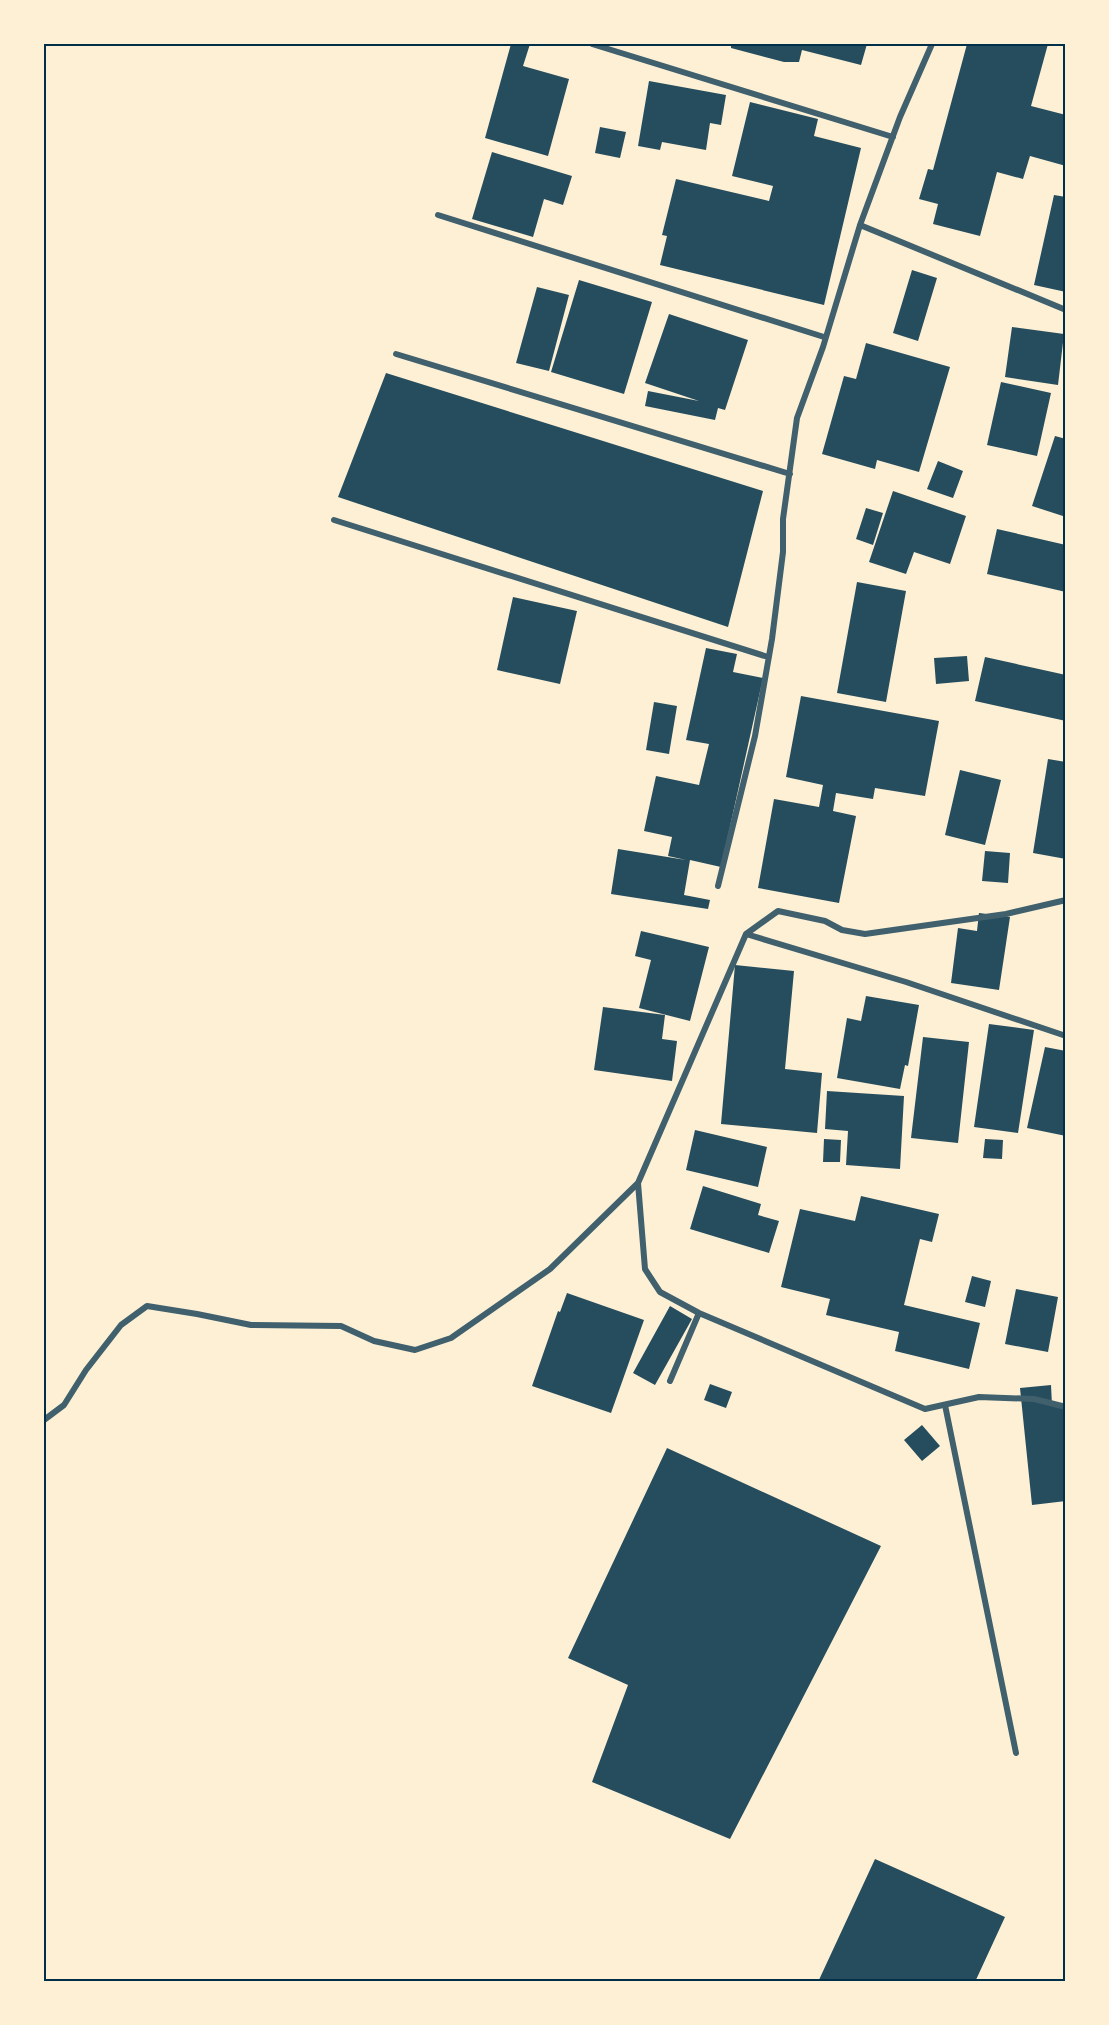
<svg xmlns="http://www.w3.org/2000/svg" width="1109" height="2025" font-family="'Asap Condensed',sans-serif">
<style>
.building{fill:#264d5e}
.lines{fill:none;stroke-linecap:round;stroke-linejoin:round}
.minor{stroke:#3f606c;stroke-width:6}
.neatline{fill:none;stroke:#003049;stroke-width:2}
</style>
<rect width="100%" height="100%" fill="#fdf0d5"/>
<path class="building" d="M511 44H530L523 66 569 79 548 156 485 138Z
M731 44H867L861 65 802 50 799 62H784L731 48Z
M967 44H1048L1031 106 1066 115V166L1030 156 1023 179 997 172 980 236 933 224 938 204 919 199 928 169 933 170Z
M649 81 726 95 721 125 710 123 706 150 662 142 660 150 638 146Z
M750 102 818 119 814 136 861 148 824 305 660 265 667 236 662 235 676 179 769 201 773 186 732 176Z
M600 127 626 132 620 158 595 153Z
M492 152 572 176 563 205 544 199 533 237 472 219Z
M1054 195 1066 197V292L1034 285Z
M912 270 937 278 918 341 893 333Z
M579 280 652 302 624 394 551 372Z
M537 287 569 295 549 371 516 363Z
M669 314 748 340 725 410 718 408 715 420 645 406 648 391 699 401 645 383Z
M1012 327 1064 334 1058 385 1005 377Z
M866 343 950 367 919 472 877 460 875 469 822 454 844 376 856 379Z
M386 373 763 491 728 627 338 497Z
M1001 382 1051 393 1037 456 987 445Z
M1055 436 1066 439V517L1032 506Z
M938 461 963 471 953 498 927 489Z
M893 491 966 516 950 564 914 552 906 574 869 562Z
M866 508 883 513 873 545 856 539Z
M997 529 1066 545V592L987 574Z
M857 582 906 591 886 702 837 693Z
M513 597 577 611 560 684 497 670Z
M706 648 737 654 733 672 763 678 721 867 690 860 684 895 710 900 708 909 611 894 618 849 686 860 668 856 672 837 644 831 656 776 699 785 709 744 686 740Z
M967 656 969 681 936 684 934 658Z
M985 657 1066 675V721L975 701Z
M801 696 939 721 925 796 875 788 873 799 836 793 833 811 856 816 839 903 758 888 774 799 819 807 823 785 786 777Z
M654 702 677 706 669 754 646 750Z
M1048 759 1066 762V859L1033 853Z
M960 770 1001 780 985 845 945 835Z
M985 851 1010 853 1008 883 982 881Z
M979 913 1010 917 999 990 951 983 958 928 977 931Z
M641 931 709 947 690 1021 639 1008 651 960 635 956Z
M735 965 794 971 785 1069 822 1073 817 1133 721 1124Z
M866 996 919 1005 908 1066 905 1065 900 1089 837 1078 847 1018 861 1021Z
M603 1007 665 1015 662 1039 677 1041 672 1081 594 1070Z
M989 1024 1034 1030 1018 1133 974 1127Z
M923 1037 969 1042 958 1143 911 1138Z
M1045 1047 1066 1051V1136L1027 1128Z
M827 1091 904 1096 900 1169 846 1165 848 1131 825 1129Z
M695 1130 767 1147 758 1187 686 1170Z
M824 1139 841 1140 840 1162H823Z
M985 1139 1003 1140 1002 1159 983 1158Z
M703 1186 761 1204 758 1215 779 1221 769 1253 690 1229Z
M861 1196 939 1214 932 1242 920 1239 904 1305 980 1323 969 1369 895 1351 899 1332 826 1315 830 1299 781 1287 800 1209 855 1221Z
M972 1276 991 1281 985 1307 965 1302Z
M1016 1289 1058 1297 1048 1352 1005 1344Z
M567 1293 644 1320 611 1413 532 1386 558 1311 560 1312Z
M670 1306 692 1319 655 1385 633 1373Z
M710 1384 732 1392 726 1408 704 1400Z
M1051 1385 1052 1405 1066 1403V1501L1032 1505 1020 1388Z
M922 1425 940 1446 922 1461 904 1440Z
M667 1448 881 1546 730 1839 592 1782 628 1685 568 1658Z
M875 1859 1005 1917 975 1982H818Z"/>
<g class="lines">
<path class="minor" d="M592 44 893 137
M438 215 824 337
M860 225 1066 310
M396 354 790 474
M334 520 768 657
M718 886 755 736 772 639 783 552V519L797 418 823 347 860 225 900 117 932 44
M1066 900 1006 914 865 934 842 930 825 921 778 911 746 934 638 1183 645 1269 660 1292 699 1313 925 1409 979 1397 1034 1399 1066 1407
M746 934 906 982 1066 1036
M670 1381 699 1313
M945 1405 1016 1753
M44 1420 64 1405 86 1370 121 1325 147 1306 197 1314 251 1325 341 1326 374 1341 415 1350 451 1338 550 1269 638 1183"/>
</g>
<rect width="1109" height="2025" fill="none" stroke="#fdf0d5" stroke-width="90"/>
<rect x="45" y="45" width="1019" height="1935" class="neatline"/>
</svg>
